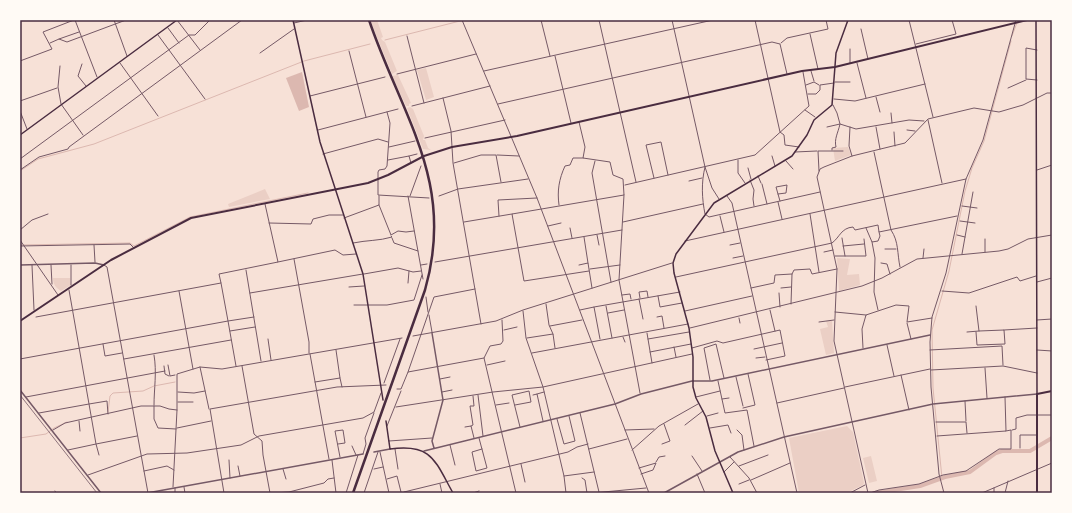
<svg xmlns="http://www.w3.org/2000/svg" width="1072" height="513" font-family="Helvetica,sans-serif">
<style>
.green{fill:#ebcfc5}
.water{fill:#dcb8b0}
.lines{fill:none;stroke-linecap:round;stroke-linejoin:round}
.stream{stroke:#dcb8b0;stroke-width:1}
.river{stroke:#dcb8b0;stroke-width:4}
.minor{stroke:#755966;stroke-width:1}
.tertiary{stroke:#755966;stroke-width:1.5}
.secondary{stroke:#4a2c40;stroke-width:1.5}
.primary{stroke:#4a2c40;stroke-width:2}
.trunk{stroke:#4a2c40;stroke-width:2.5}
.rail{stroke:#8f747c;stroke-width:1}
.neatline{fill:none;stroke:#4a2c40;stroke-width:1.5}
</style>
<rect width="100%" height="100%" fill="#f7e1d7"/>
<path class="green" d="M370 20H377L383 37 381 38 382 40 385 42 397 71 392 74Z
M426 68 434 97 426 100 417 70Z
M398 75 411 103 409 104V106H406L392 76Z
M410 107 413 109 424 136 423 140H425L428 148 431 150 423 149 407 108Z
M848 147 851 155 835 161 833 148Z
M265 189 270 199 229 207 228 204Z
M837 258 850 259 847 275 859 274 860 285 839 291Z
M53 278H70L71 285 61 291C56 288 53 284 53 278Z
M826 321H832L834 353 826 355 820 329 828 327Z
M847 426 853 432 864 483 863 485 847 493H799L789 438Z
M871 456 877 481 869 483 863 458Z"/>
<path class="water" d="M302 72 309 107 299 111 286 78Z"/>
<g class="lines">
<path class="stream" d="M1012 36 1018 20
M385 40 464 20
M20 171 38 159 94 144 304 61 370 44
M20 245 130 243 134 246 190 217 308 193
M108 412 110 396 113 393 143 391 154 386 175 382
M20 438 46 434 54 428 67 422
M942 478 933 388 932 330 949 271 965 191 972 168 984 141 1011 41"/>
<path class="river" d="M875 493 920 486 945 477 970 472 996 453 1002 451H1030L1052 438"/>
<path class="minor" d="M75 20 97 77
M114 20 127 56
M177 20 200 50
M462 20 537 198 649 493
M541 20 550 56
M599 20 636 182
M672 20 705 167 712 188 719 199
M755 20 780 132 784 135 785 145 799 147
M909 20 933 117
M294 23 307 20
M168 28 179 43
M861 29 868 59
M810 34 818 69
M158 35 205 99
M407 36 424 103
M59 39 79 32
M50 43 59 39 67 42 126 20
M781 43 787 38 828 29 826 20
M916 44 956 34 952 20
M1037 50 1026 48V79L1037 80
M349 51 366 117
M260 53 294 29
M555 56 571 123
M20 61 52 49 43 32 74 20
M120 63 158 116
M850 63V49
M857 63 866 98
M82 64 78 76 86 86
M60 66 58 87 61 104 83 135
M484 71 713 20
M811 71 814 81
M397 74 476 54
M835 82H850
M806 85 814 82 819 85
M1008 88 1026 80
M808 94H816L820 90V85L834 83
M310 96 385 77
M876 97 880 112
M443 98 451 131 453 163 481 324
M834 99 855 101 925 84
M20 101 57 88
M498 104 772 42 780 44 787 74
M833 105 837 113 840 124 856 129 909 120 924 121
M412 106 490 86
M805 110 815 117
M20 111 27 129
M387 112 390 123 387 166 385 169 379 170 378 172V195L429 198
M891 113 892 123
M928 120 942 183
M579 122 585 147 583 158 610 162 613 175 623 179 624 195 512 214 524 281 589 271
M827 127 840 124C838 133 834 139 836 147L832 148V150
M850 127 849 146 852 156
M876 127 880 149
M318 130 398 109
M907 130 915 131
M894 132 895 146
M425 138 505 120
M389 147 415 141
M795 152 817 151
M874 152 891 230C899 242 897 253 900 267
M323 154 378 139 388 142
M497 155 519 156
M409 156 417 154
M772 156 775 166
M20 159 189 35H195L210 20
M388 160 409 156 411 163
M738 160V173L745 183
M595 161 592 173 611 282
M786 161 793 169
M454 163 481 155H496L501 182
M705 167C701 183 702 199 705 214L709 217 820 192
M748 168 751 179
M20 170 39 157 68 149 69 147 242 20
M1037 170 1052 165
M819 171 818 151H843
M758 176 761 183
M654 178 646 145 661 142 668 175
M750 180 754 190 753 199 754 206
M689 181 702 178
M762 184 767 204
M625 185 755 155 809 106 803 72
M778 194 786 193 787 185 776 187 780 201
M624 195 619 280 640 393
M408 196 423 279
M410 196 421 166
M439 196 458 189 528 179
M727 196 732 203 797 493
M778 202 782 219
M379 205 391 235 398 231 406 232 414 231
M559 205C557 191 559 179 565 166L570 165 573 158H583
M962 206 977 208
M810 214 819 272
M499 216 498 200 537 198
M720 216 724 232
M344 218 379 205V196
M960 221 975 223
M464 222 512 214
M623 222 703 204
M269 223 311 224 313 219 329 215H343
M548 226 561 223
M570 228 572 238
M866 228 872 242 878 241 880 236 879 232
M20 230 32 220 48 214
M597 235 599 245
M957 235 965 237
M584 237 588 263
M392 238 394 243 418 251
M842 238 845 256
M20 240 58 295
M685 241 966 179
M872 242 875 258 874 292 878 310
M353 243C367 240 379 241 392 237L391 236
M94 245 95 262
M730 245 740 243
M20 246 130 244 134 248
M843 246 864 244
M885 249H896
M824 252 833 250
M985 252V239
M962 254 973 192
M835 256H866L864 239
M733 258 743 256
M923 258 924 249
M294 259 309 342V353
M278 262 335 250 343 255 356 254
M435 262 622 230
M881 263 887 264 890 274
M32 265 34 310
M51 265 52 284
M71 265V285
M104 265 107 267 148 493
M421 265 427 264
M579 265 588 263 592 288
M590 269 620 265
M246 270 261 361
M364 274 398 268 413 272 421 271
M676 277 832 243C840 237 841 228 853 227L855 230 878 225 879 232 957 216
M1037 282 1052 278
M221 283 228 321 254 317
M408 283 409 271
M349 287 364 286
M751 288 774 283 775 275 792 274
M781 288 791 287
M179 291 193 369
M942 291 969 293 1017 277 1020 281 1036 276
M250 293 363 274
M779 293 780 307
M622 295 630 294 631 299
M658 296 660 307 682 303
M426 297 428 312
M640 298 639 292 647 291 648 297
M639 299 643 319
M546 304 549 325 553 334
M791 304 792 274 794 270 810 269 812 274 837 269
M354 305H387L414 300 422 275
M606 306 612 338
M976 306 979 331
M594 307 680 292
M580 310 594 307 600 339
M770 310 775 331
M523 311 526 338 543 387 564 476 566 493
M685 311 752 296
M835 312 866 315
M608 313 624 310
M429 315 432 332
M36 317 221 283 219 274 278 262 265 204
M657 317 662 316 664 328
M739 318 740 323
M502 320 503 341 501 344 490 346 484 358 516 493
M1037 320 1052 319
M819 322 834 320
M907 323 911 339
M550 326 582 320
M690 328 862 286 882 278 917 259 999 251 1008 249 1028 239 1052 235
M504 330 517 327
M1004 330 1037 328
M230 331 255 327
M967 332 979 331 1004 330 1005 344 977 345 976 332
M647 333 652 363
M413 336 496 321 523 310 672 263
M623 337 625 342
M527 338 553 334 555 348
M268 339 271 360
M648 339 689 332
M103 344 105 356 122 353
M887 345 894 376
M674 347 676 357
M692 348 717 341 723 343 780 330 785 356 766 360
M863 348 862 329 866 315 896 305 909 306 907 322 932 318
M754 349 782 343
M930 350 1002 346 1003 365
M1037 350 1052 351
M650 352 691 344
M532 353 688 324
M310 354 329 459
M154 355C157 372 154 389 154 405
M756 358 765 357
M20 359 228 321 236 366
M124 359 231 340
M168 365 170 376 175 375
M487 365 505 361
M164 366 165 374 169 376
M242 366 254 434 262 441 263 455 270 493
M200 367 209 409
M985 368 987 398
M931 370 1003 366 1037 373
M408 372 434 297 475 289
M901 375 909 410
M736 377 743 406
M340 378 342 387
M440 379 450 377
M710 380 704 348 716 344 724 378
M718 381 725 413 747 410 754 446
M315 382 340 378 336 350
M384 383 400 339
M845 387 930 369
M397 389H401L408 372 484 358
M178 392 194 393 205 391
M442 392 452 390
M537 394 544 392
M478 395 483 436
M533 395 537 394 543 421
M26 397 165 371
M696 397 720 391
M722 399 729 398
M965 401 966 421
M178 402H193
M777 403 844 388
M496 405 509 403
M515 405 531 402 529 391 512 395 520 427
M154 406V419L158 428 176 429
M396 407 493 392 543 387 692 354
M743 408 755 405 748 374
M39 413 89 404 69 290
M580 413 599 492
M108 414 107 401 89 404 96 444 137 436
M707 416 718 413
M557 419 564 444 575 441 569 416
M79 421 80 431
M936 422H966L967 433
M685 425 703 411
M387 426 401 391
M471 426 473 425 470 406H474L473 396
M465 427 471 426 474 438
M177 428 211 421
M710 428 728 425 731 433
M53 430 65 423 141 406H160L169 409 177 410
M625 430 654 429
M737 430 742 435 744 450
M1012 430 1016 429V418L1027 415H1052
M937 436 1006 431 1005 397
M479 438 487 468 476 471 472 452 482 449
M389 441 432 438
M338 444 345 443 343 430 335 431 340 457
M662 444 670 441 664 424
M450 445 455 465
M352 446 356 455
M1020 448V435H1036
M395 449 398 469
M589 449 627 439
M68 450 96 444 99 455
M632 450 659 426 698 404
M380 452 389 493
M363 454 366 444 365 438 374 413
M692 456 702 471
M730 457 749 478 757 493
M229 460 230 478
M332 460 336 493
M656 462 659 457 665 456
M521 464 525 482
M238 466 240 476
M739 466 768 455
M639 468 656 463 653 470 641 474
M283 469 286 479
M374 469 383 467
M144 471 167 466 174 470
M724 472 734 462
M697 474 705 493
M88 475 147 454 187 453 241 445 259 436 363 418 374 412 381 393
M564 476 594 472
M582 478 585 480 587 493
M387 479 397 476 401 492
M751 480 790 463
M440 484 442 493
M739 484 749 480
M173 487 177 410V374L200 367 222 369 402 338
M184 487 185 493
M994 488V493
M55 491 56 493
M404 492 568 452 577 447 588 444
M175 493V488
M224 493 210 409 337 387 386 385
M274 493 289 492 324 483 328 479 334 478
M346 493 358 455
M364 493 378 452
M399 493H404
M473 493 479 491
M593 493 646 488
M850 493 865 485
M868 493 834 341 837 269 817 177 820 169 824 167 852 156 905 143 928 119 974 108 999 112 1023 105 1047 93H1052
M870 493 879 490 919 484 943 475 966 471 999 449H1011V430L1006 431
M944 493 939 474 931 387 930 342 932 317 946 273 966 179 983 140 1016 20
M982 493 1052 463
M1005 493 1008 481"/>
<path class="tertiary" d="M20 265 95 263 104 265
M432 333 443 400 432 441 434 448
M20 390 101 493
M424 451 615 404 641 394 692 381H712L930 335
M374 452 390 449
M147 493 363 454
M664 493 738 452 784 437 933 404 1037 394"/>
<path class="secondary" d="M293 20 320 142 363 274 383 400
M1036 20 1037 394
M20 135 177 20
M386 421 390 449C432 443 435 461 453 493
M733 493 715 451 706 417 696 398 693 387V357L689 328 674 273 673 263 676 254 714 203 792 156 807 135 814 120 832 105 836 53 848 20"/>
<path class="primary" d="M20 321 111 260 191 218 368 183 388 175 424 156 452 147 517 136 802 71 835 67 1027 20
M1037 493V394L1052 391"/>
<path class="trunk" d="M353 493 425 290C456 182 402 117 369 20"/>
<path class="rail" d="M20 395 97 493"/>
</g>
<rect width="1072" height="513" fill="none" stroke="#fffaf5" stroke-width="42"/>
<rect x="21" y="21" width="1030" height="471" class="neatline"/>
</svg>
